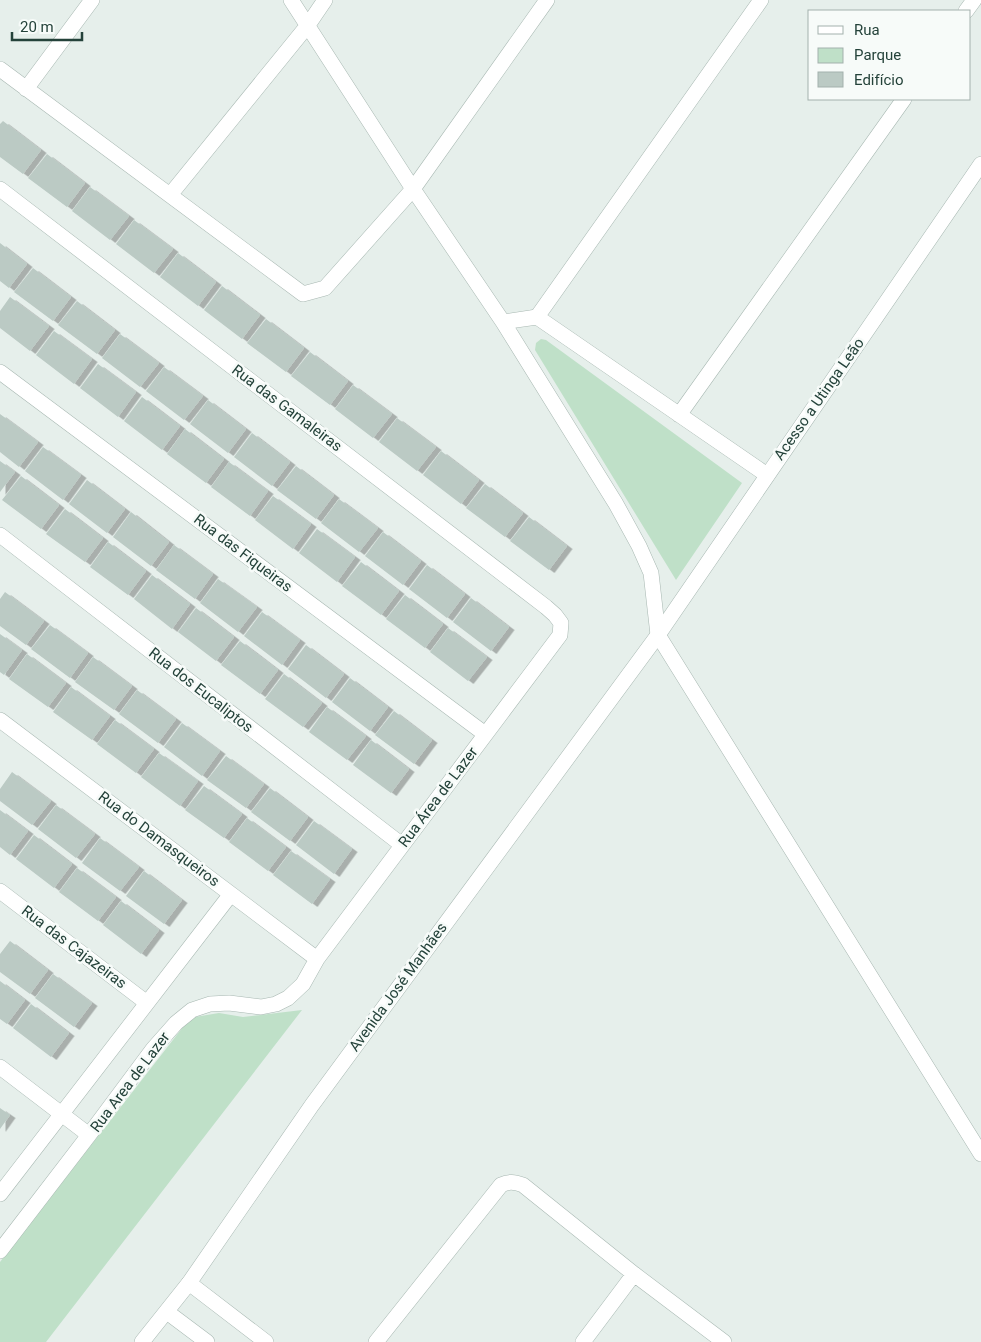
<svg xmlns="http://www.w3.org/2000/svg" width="981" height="1342" font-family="Roboto,sans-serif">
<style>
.green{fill:#bfe0c8}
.building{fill:#bbcac4;filter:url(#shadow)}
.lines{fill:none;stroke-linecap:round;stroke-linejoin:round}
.minor-casing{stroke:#a8b8b2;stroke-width:16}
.tertiary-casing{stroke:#a8b8b2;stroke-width:16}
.minor{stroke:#fff;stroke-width:15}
.tertiary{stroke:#fff;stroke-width:15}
.labels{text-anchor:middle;stroke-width:5;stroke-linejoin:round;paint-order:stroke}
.street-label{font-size:15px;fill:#24423a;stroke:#f7fbf9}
</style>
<defs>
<filter id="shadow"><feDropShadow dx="5.5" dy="3" stdDeviation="0" flood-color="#0004"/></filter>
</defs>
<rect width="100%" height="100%" fill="#e6efeb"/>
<path class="green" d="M541 339 546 340 742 483 676 580 535 350 536 343Z
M302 1010 46 1342H0V1262L183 1027 195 1017 219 1013 243 1017Z"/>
<path class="building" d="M3 121 41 150 23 174 0 157V124Z
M47 154 85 183 67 207 28 178Z
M90 187 129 216 110 240 72 211Z
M134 220 173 249 154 273 116 244Z
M0 243 27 264 9 288 0 281Z
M178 253 216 282 198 306 160 277Z
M33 268 71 297 53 321 14 292Z
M222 286 260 315 242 339 204 310Z
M10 297 49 326 30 351 0 328V311Z
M77 301 115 330 97 354 58 325Z
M266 319 304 348 286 372 247 343Z
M54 331 92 359 74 384 36 355Z
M120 334 159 363 140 387 102 358Z
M310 352 348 381 330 405 291 376Z
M98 364 136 392 118 417 80 388Z
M164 367 203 396 184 420 146 391Z
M353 385 392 414 373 438 335 409Z
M142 397 180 426 162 450 124 421Z
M208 400 246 429 228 453 190 424Z
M0 414 38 442 19 467 0 452Z
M397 418 436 447 417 471 379 442Z
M185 429 224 459 206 483 167 454Z
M252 433 290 462 272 486 234 457Z
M43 447 81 475 63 500 25 471Z
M441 451 479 480 461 504 423 475Z
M0 461 15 472 0 492Z
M229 462 268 491 250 516 211 487Z
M296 466 334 495 316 519 277 490Z
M21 476 59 505 41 529 2 500Z
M87 480 125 509 107 533 69 504Z
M485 484 523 513 505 537 466 508Z
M273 496 311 524 293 549 255 520Z
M339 499 378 528 359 552 321 523Z
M65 509 103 538 85 562 46 534Z
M131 512 169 542 151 566 113 537Z
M529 517 567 546 549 570 510 541Z
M317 529 355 557 337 582 299 553Z
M383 532 421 561 403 585 365 556Z
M108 542 146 571 128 595 90 567Z
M174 545 213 574 195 599 156 570Z
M361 562 399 591 381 615 342 586Z
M427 565 465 594 447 618 409 589Z
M152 575 190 604 172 629 134 599Z
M218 579 257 607 238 632 200 603Z
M5 592 44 621 26 645 0 626V599Z
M405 595 443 624 425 648 386 619Z
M471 598 509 627 491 651 453 622Z
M196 608 234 637 216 661 178 632Z
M262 612 300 640 282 665 244 636Z
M50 625 88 653 70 678 31 649Z
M448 628 487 657 468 681 430 652Z
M0 634 22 650 4 675 0 672Z
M240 641 278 670 260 694 221 665Z
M306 645 344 674 326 698 288 669Z
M27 654 66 683 48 707 9 679Z
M93 657 132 686 114 710 75 682Z
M284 674 322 703 303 727 265 699Z
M350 678 388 707 370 731 332 702Z
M71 687 110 716 92 740 53 712Z
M137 690 176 719 158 743 119 714Z
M327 707 366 736 347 760 309 732Z
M394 711 432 740 414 764 375 735Z
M115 720 154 749 136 773 97 744Z
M182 723 220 751 202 776 164 747Z
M371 740 409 769 391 793 353 765Z
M159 753 198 781 180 806 141 777Z
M226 756 264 784 246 808 207 780Z
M12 772 51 801 32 825 0 801V789Z
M204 786 242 814 224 838 185 810Z
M270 788 308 817 290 841 251 812Z
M56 805 95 834 76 858 38 829Z
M0 810 28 831 10 855 0 847Z
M247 818 286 847 268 871 229 842Z
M314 821 352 849 334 874 296 845Z
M34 835 72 864 54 888 16 859Z
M100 838 139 867 120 891 82 863Z
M291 851 330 879 312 904 273 875Z
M77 868 116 897 98 921 59 892Z
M144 871 182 900 164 924 126 896Z
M121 901 159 930 141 954 103 925Z
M10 941 48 970 30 994 0 972V954Z
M53 974 92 1003 74 1027 35 998Z
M0 981 25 1000 7 1024 0 1019Z
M31 1004 69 1033 51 1057 13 1028Z
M0 1108 10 1115 0 1129Z"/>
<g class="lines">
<g class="minor-casing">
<path id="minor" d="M291 0 413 189 503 322 616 504 639 546 651 573 658 635 981 1154
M966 11 974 0
M0 69 303 294 325 288 413 189 547 0
M26 89 92 0
M0 189 546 607 555 615 561 623 560 635 317 959 303 984 288 998 276 1004 261 1007 229 1003 210 1004 192 1010 176 1023 153 1049 89 1135 0 1251
M170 195 308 25 325 0
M537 317 761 0
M503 322 537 317 767 475
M0 372 485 734
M679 415 904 99
M0 535 402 845
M0 720 317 959
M0 891 147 1003
M0 1067 89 1135
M0 1194 231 894
M189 1283 266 1342
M167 1312 207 1342
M376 1342 501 1185C509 1181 514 1182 523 1185L634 1274 724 1342
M583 1342 634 1274"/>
</g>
<g class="tertiary-casing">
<path id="tertiary" d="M142 1342 189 1283 312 1105 658 635 981 164"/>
</g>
<use href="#minor" class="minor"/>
<use href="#tertiary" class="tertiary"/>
</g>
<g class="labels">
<g class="street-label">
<text transform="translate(819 399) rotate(-55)" y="5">Acesso a Utinga Leão</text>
<text transform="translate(287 408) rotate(37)" y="5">Rua das Gamaleiras</text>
<text transform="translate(243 553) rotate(37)" y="5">Rua das Fiqueiras</text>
<text transform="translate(201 690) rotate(38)" y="5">Rua dos Eucaliptos</text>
<text transform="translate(438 797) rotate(-53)" y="5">Rua Área de Lazer</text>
<text transform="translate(159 839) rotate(37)" y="5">Rua do Damasqueiros</text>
<text transform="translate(74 947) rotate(37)" y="5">Rua das Cajazeiras</text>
<text transform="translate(398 987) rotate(-54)" y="5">Avenida José Manhães</text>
<text transform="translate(130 1082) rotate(-53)" y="5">Rua Area de Lazer</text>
</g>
</g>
<rect x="808" y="10" width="162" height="90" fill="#f7fbf9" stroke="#a3b1ad"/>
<rect x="818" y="26" width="25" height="8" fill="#ffffff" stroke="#a3b1ad"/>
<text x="854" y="35" font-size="15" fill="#24423a">Rua</text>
<rect x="818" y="48" width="25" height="15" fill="#bfe0c8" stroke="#a3b1ad"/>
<text x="854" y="60" font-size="15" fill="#24423a">Parque</text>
<rect x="818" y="72" width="25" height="15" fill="#bbcac4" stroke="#a3b1ad"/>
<text x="854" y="85" font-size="15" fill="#24423a">Edifício</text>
<path d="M12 32v8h70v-8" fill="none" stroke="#24423a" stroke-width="2.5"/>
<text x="20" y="32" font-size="15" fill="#24423a" stroke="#f7fbf9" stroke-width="4" paint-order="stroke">20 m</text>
</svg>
